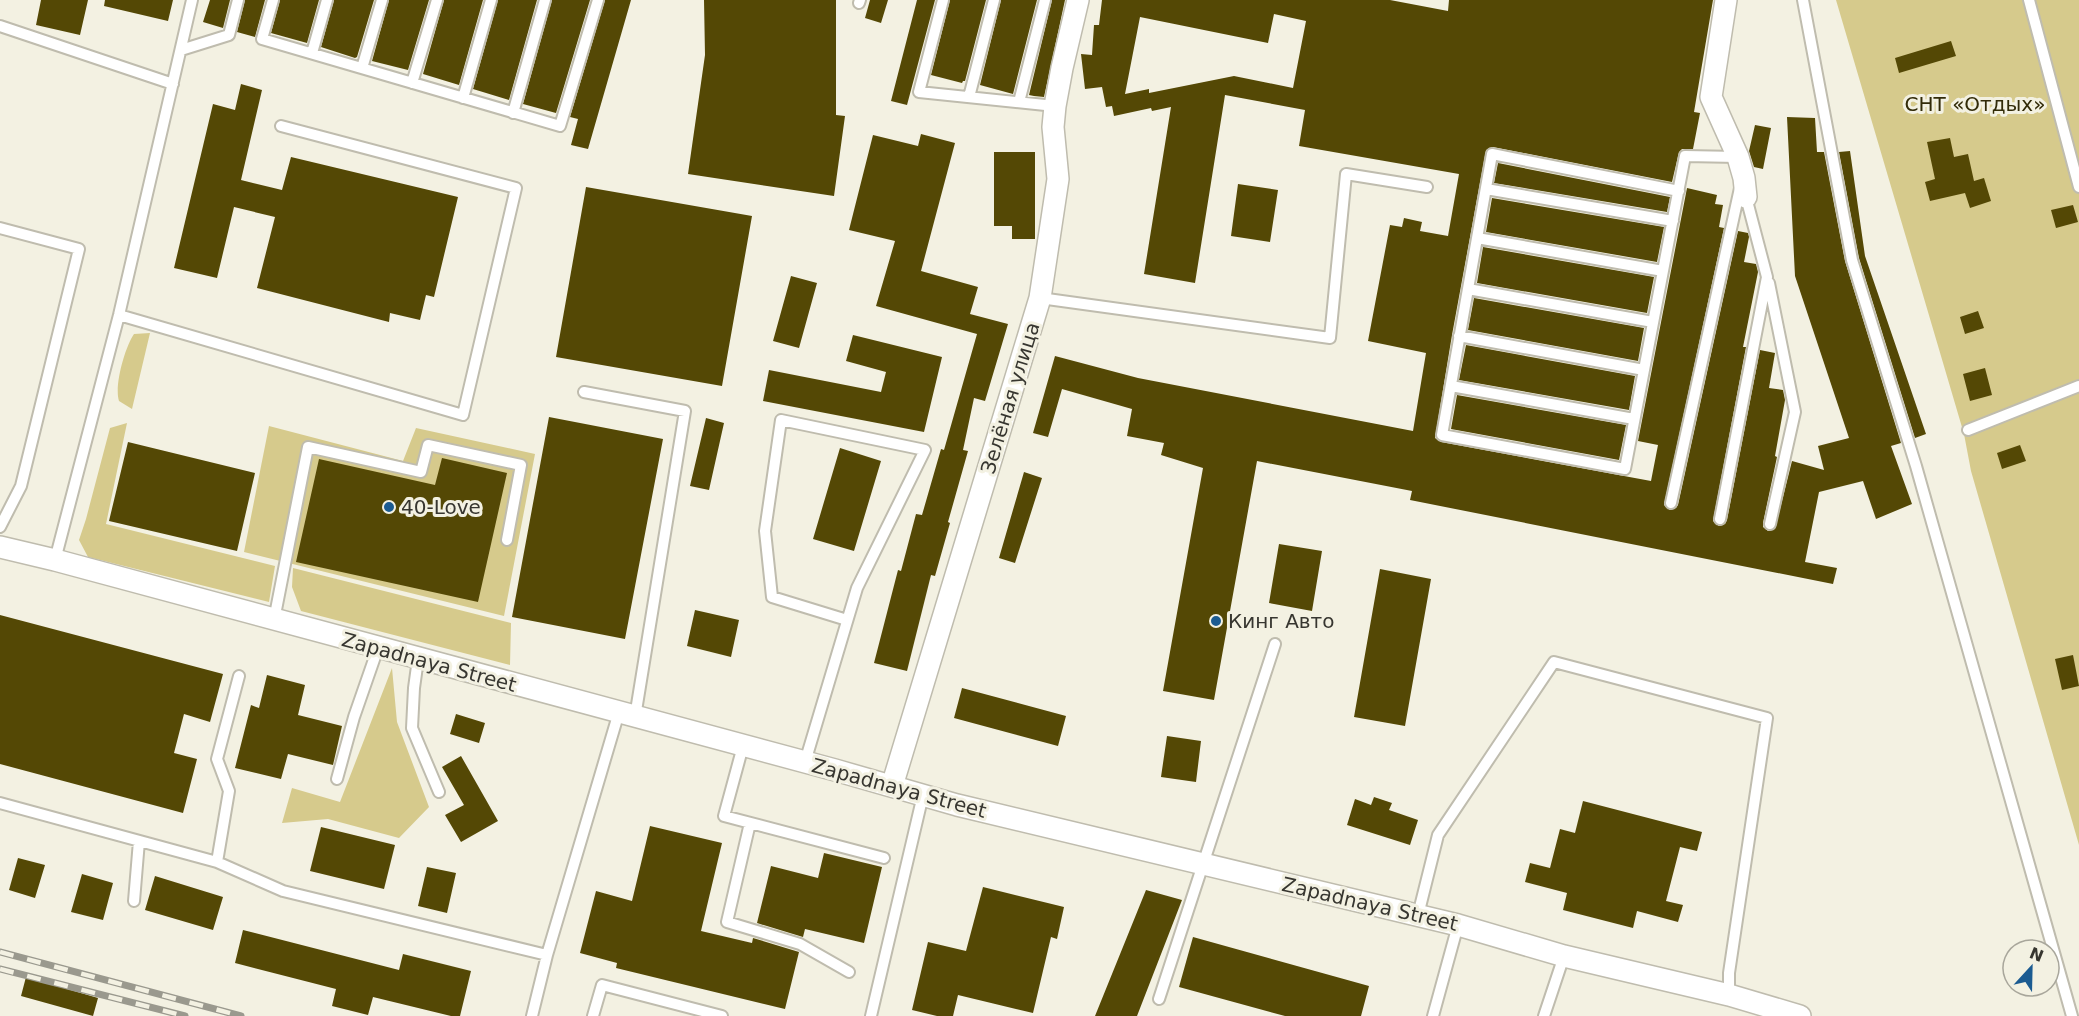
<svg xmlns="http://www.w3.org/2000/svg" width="2079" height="1016" font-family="'DejaVu Sans',sans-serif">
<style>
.green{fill:#d6ca8c}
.building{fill:#544805;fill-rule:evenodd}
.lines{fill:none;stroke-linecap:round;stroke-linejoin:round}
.service-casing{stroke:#bfbcae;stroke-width:14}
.minor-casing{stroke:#bfbcae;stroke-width:24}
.service{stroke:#fff;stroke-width:10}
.minor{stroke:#fff;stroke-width:21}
.rail-casing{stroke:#9a998e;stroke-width:7}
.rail{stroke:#f3f1e2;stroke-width:4.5;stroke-dasharray:14;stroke-linecap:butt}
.poi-dot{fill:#1b5b91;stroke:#f3f1e2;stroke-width:2}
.labels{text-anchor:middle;stroke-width:6;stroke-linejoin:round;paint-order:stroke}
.park-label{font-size:20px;fill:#322b08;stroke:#f3f1e2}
.street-label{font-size:20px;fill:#373630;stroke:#f3f1e2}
.poi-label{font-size:20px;fill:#373630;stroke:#f3f1e2;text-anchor:start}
</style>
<rect width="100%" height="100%" fill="#f3f1e2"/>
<path class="green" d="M1836 0H2079V845L1971 471 1964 434Z
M150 333 132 409 119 401C114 386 125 347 134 334Z
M127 423 106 524 275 566 269 602 88 557 79 540 86 519 110 428Z
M269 426 403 461 416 428 535 454 504 616 244 552Z
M293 568 511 623 510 665 301 611 292 587Z
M392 668 397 722 429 807 399 838 328 819 282 823 292 788 340 802Z"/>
<path class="building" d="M41 0H88L80 35 36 25Z
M105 0H173L168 21 104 6Z
M210 0H230L223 28 203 22Z
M245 0H265L255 37 237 32Z
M280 0H319L307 43 271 33Z
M334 0H374L357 57 355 58 321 47Z
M389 0H429L408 70 372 61Z
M444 0H483L459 85 423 74Z
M498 0H537L509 100 473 89Z
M552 0H590L556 113 523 104Z
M605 0H631L588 149 571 145 578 119 570 117Z
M704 0H836V115L845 116 834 196 688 174 705 55Z
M870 0H888L881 23 865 18Z
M917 0H935L907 105 891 101Z
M950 0H986L965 81H963L962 83 931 75Z
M1001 0H1037L1013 94 980 85Z
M1052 0H1065L1044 97 1034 96 1029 95Z
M1102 0H1390L1448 11 1449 0H1713L1694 112 1700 113 1693 149H1682L1679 152 1672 182 1493 147 1486 150 1452 335 1435 438 1441 442 1651 481 1658 445 1638 441 1687 188 1717 195 1715 204 1723 205 1719 227 1724 228 1664 505 1670 510 1676 508 1678 505 1738 231 1748 233 1749 237 1744 262 1756 264 1758 272 1743 347H1746L1713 521 1719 526 1725 524 1727 520 1760 350 1775 353 1769 388 1783 390 1785 400 1775 456 1777 457 1763 523V527L1768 531 1775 529 1792 461 1824 470 1818 446 1849 438 1795 276 1787 117 1815 118 1817 152H1824L1845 261 1901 443 1891 446 1912 504 1876 519 1863 481 1819 492 1805 562 1837 568 1833 584 1410 500 1412 491 1257 461 1214 700 1163 691 1203 468 1161 455 1164 443 1127 436 1132 409 1062 389 1048 437 1033 433 1055 356 1138 378 1413 431 1426 353 1368 341 1390 225 1402 227 1404 218 1422 222 1420 231 1448 236 1459 174 1299 146 1305 110 1225 95 1195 283 1144 274 1171 107 1152 111 1151 108 1114 116 1112 106 1106 107 1102 87 1085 89 1081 54 1092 55 1094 25H1099ZM1274 14 1306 21 1293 88 1234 76 1149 93V89L1125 94 1140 17 1268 43Z
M1951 41 1956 56 1899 73 1895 58Z
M241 84 262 90 241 180 282 190 291 157 458 197 434 297 426 295 420 320 390 313 389 322 257 288 275 217 234 207 217 278 174 268 213 104 235 110Z
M1755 125 1771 128 1763 169 1754 167 1749 151Z
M921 134 955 143 921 271 978 287 970 314 1008 324 985 401 974 398 963 450 968 451 948 522 950 523 935 576 931 575 907 671 874 663 898 570 901 571 916 514 922 515 941 449 944 450 977 334 876 306 895 241 849 230 873 135 918 146Z
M1950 138 1954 157 1968 154 1974 181 1984 178 1991 201 1970 208 1965 193 1930 201 1925 182 1935 179 1927 142Z
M1850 151 1865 256 1926 434 1915 438 1859 258 1839 152Z
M994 152H1035V239H1012V226H994Z
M1498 163 1670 197 1667 212 1494 183Z
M1238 184 1278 190 1270 242 1231 236Z
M586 187 752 216 722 386 556 357Z
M1492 198 1664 227 1657 262 1486 232Z
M2073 205 2078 222 2056 228 2051 210Z
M1483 247 1654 277 1647 313 1477 283Z
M791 276 817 283 799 348 773 341Z
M1474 298 1644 328 1638 361 1468 330Z
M1978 311 1984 328 1965 334 1960 317Z
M853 335 942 357 924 432 763 401 769 370 881 392 886 372 846 361Z
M1466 345 1635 376 1629 410 1459 380Z
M1985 368 1992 395 1970 401 1963 374Z
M1457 395 1626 425 1619 460 1451 429Z
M549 417 663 439 625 639 512 617Z
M706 418 724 423 709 490 690 486Z
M128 442 255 473 237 551 109 521Z
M2020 445 2026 461 2002 469 1997 453Z
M840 448 881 461 854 551 813 539Z
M442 458 507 473 478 602 296 562 319 459 435 485Z
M1024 472 1042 478 1015 563 999 558Z
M1279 544 1322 551 1312 611 1269 603Z
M1380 569 1431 579 1405 726 1354 717Z
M695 610 739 620 731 657 687 646Z
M0 615 223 674 210 722 184 714 174 753 197 759 183 813 0 764Z
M2073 655 2079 686 2062 690 2055 659Z
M267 675 305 685 298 715 342 726 333 765 288 754 281 779 235 768 251 705 259 708Z
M962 688 1066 716 1058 746 954 718Z
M456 714 485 723 479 743 450 734Z
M1167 736 1201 741 1196 782 1161 777Z
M461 756 498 821 461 842 445 815 464 805 442 767Z
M1374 797 1392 803 1389 810 1418 820 1410 845 1347 825 1355 799 1371 805Z
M1583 801 1702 832 1697 851 1680 847 1666 901 1683 905 1678 922 1637 911 1633 928 1563 910 1567 893 1525 882 1530 863 1550 868 1560 829 1575 833Z
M650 826 722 843 701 931 752 943 753 938 799 952 785 1009 616 968 617 963 580 953 596 891 632 901Z
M321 827 395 845 384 889 310 871Z
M824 853 882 867 864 943 805 929 803 937 757 923 771 866 818 878Z
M18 858 45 865 35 898 9 890Z
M427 867 456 873 447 913 418 906Z
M82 874 113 883 103 920 71 912Z
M155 876 223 897 213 930 145 910Z
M983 887 1064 907 1057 939 1051 937 1033 1013 958 995 953 1016H937L912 1010 928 942 966 951Z
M1146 890 1182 900 1137 1016H1095Z
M243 930 399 970 403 954 471 971 460 1016H451L373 997 368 1015 332 1006 336 989 235 963Z
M1193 937 1369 986 1361 1016H1285L1179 987Z
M26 977 98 998 93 1016 21 996Z"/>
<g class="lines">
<g class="service-casing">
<path id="service" d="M273 0 262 39 560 126 598 0
M943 0 919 92 1055 106
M1803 0 1852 260 1916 466 2072 1016
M2029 0 2079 187
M859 3 860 0
M0 26 173 84
M181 50 229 35 238 0
M312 53 327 0
M362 68 382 0
M412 83 437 0
M969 97 994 0
M463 98 491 0
M1019 102 1045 0
M513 113 545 0
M1486 189 1673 221
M1679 191 1492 154 1442 435 1625 469 1685 156 1738 157
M0 228 79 249 21 486 0 527
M1477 238 1663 271
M1769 283 1795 412 1770 524
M1468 289 1653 322
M1040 298 1330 338 1346 174 1427 187
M119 315 463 415 516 188 281 126
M1459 336 1644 370
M1451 386 1634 419
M584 392 685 411 635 717
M1968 430 2079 386
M1671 503 1740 188
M1720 519 1767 277 1746 197
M55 560 119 315 192 0
M274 620 308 447 421 472 428 445 521 465 507 540
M418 659 414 688 412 728 439 792
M239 676 217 759 229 791 217 862 283 891 547 955
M743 746 724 816 884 858
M805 762 857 588 925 450 781 420 765 531 772 597 847 620
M337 779 354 717 378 648
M0 803 217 862
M750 823 727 922 800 944 849 972
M134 901 139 841
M1418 915 1438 835 1554 662 1767 718 1729 973V995
M1159 999 1275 644
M532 1016 547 955 619 712
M593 1016 602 985 722 1016
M871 1016 923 795
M1433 1016 1458 925
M1544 1016 1564 956"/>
</g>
<g class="minor-casing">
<path id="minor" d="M1726 0 1711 97 1738 157 1744 178 1746 197
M0 547 55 560 835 770 957 805 1458 925 1564 956 1729 995 1800 1016
M892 786 1040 298 1058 179 1053 127 1055 106 1062 68 1078 0"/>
</g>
<use href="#service" class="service"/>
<use href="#minor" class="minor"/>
<g class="rail-casing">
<path id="rail" d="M0 952 241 1016
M0 969 185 1016"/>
</g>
<use href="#rail" class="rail"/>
</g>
<g class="poi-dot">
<circle cx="389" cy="507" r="6"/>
<circle cx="1216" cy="621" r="6"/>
</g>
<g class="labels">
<g class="park-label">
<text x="1975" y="111">СНТ «Отдых»</text>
</g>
<g class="street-label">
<text transform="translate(1010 398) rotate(-73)" y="7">Зелёная улица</text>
<text transform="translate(429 662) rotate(15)" y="7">Zapadnaya Street</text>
<text transform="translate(899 788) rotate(15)" y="7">Zapadnaya Street</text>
<text transform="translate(1370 904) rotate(13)" y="7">Zapadnaya Street</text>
</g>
<g class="poi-label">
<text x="401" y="514">40-Love</text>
<text x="1228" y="628">Кинг Авто</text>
</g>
</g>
<g transform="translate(2031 968) rotate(22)"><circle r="28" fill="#f3f1e2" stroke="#a8a69b" stroke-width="1.5"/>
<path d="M0-4.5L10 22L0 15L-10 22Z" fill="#1b5b91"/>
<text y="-9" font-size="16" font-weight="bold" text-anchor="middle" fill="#373630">N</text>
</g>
</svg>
